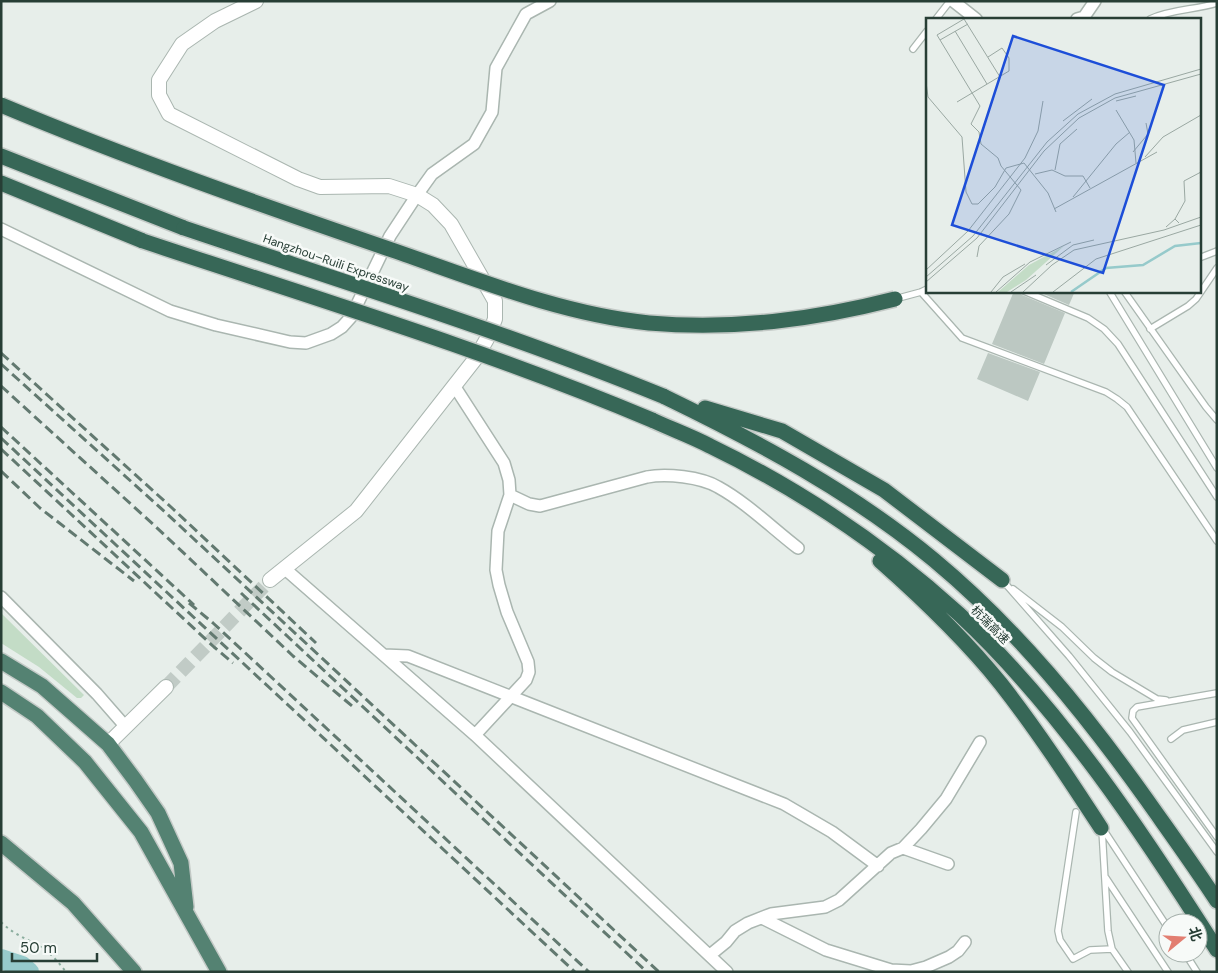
<svg xmlns="http://www.w3.org/2000/svg" width="1218" height="973" font-family="'DM Sans','Noto Sans SC',sans-serif">
<style>
.green{fill:#c3dcc6}
.lines{fill:none;stroke-linecap:round;stroke-linejoin:round}
.river{stroke:#96cacb;stroke-width:20}
.building{fill:#bcc8c2}
.tertiary-tunnel{stroke:#c1cbc6;stroke-width:14;stroke-dasharray:14 7;stroke-linecap:butt}
.service-casing{stroke:#aab6b0;stroke-width:8}
.minor-casing{stroke:#aab6b0;stroke-width:14}
.tertiary-casing{stroke:#aab6b0;stroke-width:16}
.trunk-casing{stroke:#c3c9c6;stroke-width:18}
.motorway-casing{stroke:#c3c9c6;stroke-width:18}
.path{stroke:#8bad9e;stroke-width:2;stroke-dasharray:2.5 4;stroke-linecap:butt}
.service{stroke:#fff;stroke-width:5.5}
.minor{stroke:#fff;stroke-width:11}
.tertiary{stroke:#fff;stroke-width:14}
.trunk{stroke:#548272;stroke-width:15}
.motorway{stroke:#376757;stroke-width:15}
.rail{stroke:#627970;stroke-width:3;stroke-dasharray:10 5;stroke-linecap:butt}
.motorway-bridge-casing{stroke:#c3c9c6;stroke-width:18;stroke-linecap:butt}
.motorway-bridge{stroke:#376757;stroke-width:15}
.labels{text-anchor:middle;stroke-width:5;stroke-linejoin:round;paint-order:stroke}
.street-label{font-size:12px;fill:#273e35;stroke:#f7faf8}
.inset-river{fill:none;stroke:#96cacb;stroke-width:2.5}
.inset-road{fill:none;stroke:#9aa8a2;stroke-width:1}
.view{fill:#1d4ed8;fill-opacity:0.15;stroke:#1d4ed8;stroke-width:2.5}
.inset-edge{fill:none;stroke:#273e35;stroke-width:2.5}
</style>
<rect width="100%" height="100%" fill="#e7eeea"/>
<path class="green" d="M1 613 84 695 81 698H77L39 667 1 643Z"/>
<g class="lines">
<path class="river" d="M1 959 22 966 29 972"/>
</g>
<path class="building" d="M1014 291H1019L1022 295 1065 313 1044 364 992 344Z
M1037 291H1075L1069 305Z
M988 353 1040 372 1028 401 977 379Z"/>
<g class="lines">
<path class="tertiary-tunnel" d="M166 687 270 580"/>
<g class="service-casing">
<path id="service" d="M936 19 950 1
M1150 19C1171 9 1195 10 1217 3
M913 49 927 31
M1199 258 1217 251
M1024 291 1088 318 1104 329 1118 344 1217 497
M1109 291 1217 468
M1124 291 1206 407 1217 420
M921 292 962 338 1106 392 1117 399 1127 407 1217 541
M895 299 921 292 927 289
M1150 329 1188 306 1196 299 1217 268
M1003 581 1069 656 1130 732 1217 852
M1013 589 1062 627 1094 658 1112 672 1157 699 1166 700
M1217 693 1137 707 1133 711 1132 718 1217 837
M1171 739 1183 730 1217 722
M1076 812 1058 931 1060 940 1073 959 1090 950 1112 949
M1103 829 1168 928
M1102 830 1108 931 1112 949 1128 972
M1106 878 1168 972
M1185 953 1197 972"/>
</g>
<g class="minor-casing">
<path id="minor" d="M953 1 976 19
M1077 19 1084 17 1095 1
M1 229 170 311 216 325 290 342 306 343 331 334 342 327 351 317 390 236 417 195 432 174 474 144 492 112 496 68 526 14 550 1
M455 387 504 463 509 480 510 495 498 531 496 570 499 585 507 612 528 662 529 672 526 680 475 735
M510 495 529 504 540 506 647 477C666 473 701 477 718 487 747 503 772 528 798 548
M284 568 475 735 727 972
M1 597 97 694 125 726
M384 655 408 656 784 804 832 832 878 866
M903 848 948 864
M762 918 826 950 891 970 911 971 926 967 949 957 958 951 965 942
M710 955 726 942 735 931 748 923 771 914 825 907 839 900 891 853 903 848 921 829 946 799 980 742"/>
</g>
<g class="tertiary-casing">
<path id="tertiary" d="M256 1 215 21 182 44 159 80V95L169 114 298 179 320 187 389 186 417 195 433 205 451 224 495 301V319L488 337 476 358 356 511 270 580
M108 744 166 687"/>
</g>
<g class="trunk-casing">
<path id="trunk" d="M1 661 42 686 108 744 135 780 158 813 181 863 186 907
M1 692 37 716 85 762 141 832 219 972
M1 843 73 903 134 972"/>
</g>
<g class="motorway-casing">
<path id="motorway" d="M1 156 184 228
M1 183 143 241
M663 396C758 442 852 492 934 560 1017 629 1085 713 1147 800 1171 834 1195 867 1217 901
M705 408 782 431 884 490 1002 580
M652 420C671 429 691 436 710 446 799 489 885 547 959 614 1060 708 1143 833 1217 950
M880 561C923 599 965 639 1001 684 1037 730 1069 779 1101 828"/>
</g>
<path class="path" d="M1 922C13 934 27 939 41 947 51 953 59 963 66 972"/>
<use href="#service" class="service"/>
<use href="#minor" class="minor"/>
<use href="#tertiary" class="tertiary"/>
<use href="#trunk" class="trunk"/>
<use href="#motorway" class="motorway"/>
<path class="rail" d="M1 353 171 507 316 643
M1 364 165 512 659 972
M1 386 155 526 293 656 352 706
M1 427 194 605
M1 438 575 972
M1 449 214 647 233 663
M1 471 40 508 134 581
M241 593 647 972
M189 603 213 623 589 972"/>
<g class="motorway-bridge-casing">
<path id="motorway-bridge" d="M1 105C130 159 261 205 392 250 476 279 561 314 649 323 734 330 813 320 895 299
M184 228C344 282 506 332 663 396
M143 241C314 298 486 350 652 420"/>
</g>
<use href="#motorway-bridge" class="motorway-bridge"/>
</g>
<g class="labels">
<g class="street-label">
<text transform="translate(336 263) rotate(19)" y="4">Hangzhou–Ruili Expressway</text>
<text transform="translate(990 625) rotate(45)" y="4">杭瑞高速</text>
</g>
</g>
<g transform="translate(926 18)">
<rect width="275" height="275" fill="#e7eeea"/>
<path d="M138 228 100 262 81 274H72L103 247Z" fill="#c3dcc6"/>
<path class="inset-river" d="M145 274 180 250 217 247 249 228 275 225"/>
<path class="inset-road" d="M29 13 61 66M14 22 42 6M0 64 2 79 36 119 40 174 46 186H52L69 169 80 150 98 145 122 175 130 194M190 83 210 78M31 84 83 53V40L76 30 62 39M190 92 208 122 210 145M137 103 166 81M207 134 222 116 220 105M219 139 237 119 275 97M129 152 134 126 151 111M109 156 126 152 139 158H157L164 170M147 179 190 126 204 114M128 191 231 134M249 201 259 183 258 163 275 154M240 209 249 201 253 205M51 239 53 228 83 196 95 172 75 148 72 140 55 126 53 114 45 106 54 88 11 17 38 1 74 59M104 244 145 224M120 247 147 227 168 222M0 252 42 213 99 140 112 113 117 83M0 259 47 218 121 124 152 96 189 76 275 51M0 264 51 220 118 133 153 100 189 80 275 56M65 274 77 259 99 246M70 274 104 244M85 274 110 257M97 274 126 247 148 232 238 212 275 199M127 274 170 241 275 207"/>
<path class="view" d="M87 18 238 67 177 255 26 207Z"/>
<rect width="275" height="275" class="inset-edge"/>
</g>
<rect width="1218" height="973" fill="none" stroke="#273e35" stroke-width="5"/>
<g transform="translate(1183 938) rotate(72)"><circle r="24" fill="#f7faf8" stroke="#a4afaa"/>
<path d="M0-4L9 19L0 12L-9 19Z" fill="#e27e71"/>
<text y="-8" font-size="14" font-weight="bold" text-anchor="middle" fill="#273e35">北</text>
</g>
<path d="M12 953v8h85v-8" fill="none" stroke="#273e35" stroke-width="2.5"/>
<text x="20" y="953" font-size="15" fill="#273e35" stroke="#f7faf8" stroke-width="4" paint-order="stroke">50 m</text>
</svg>
